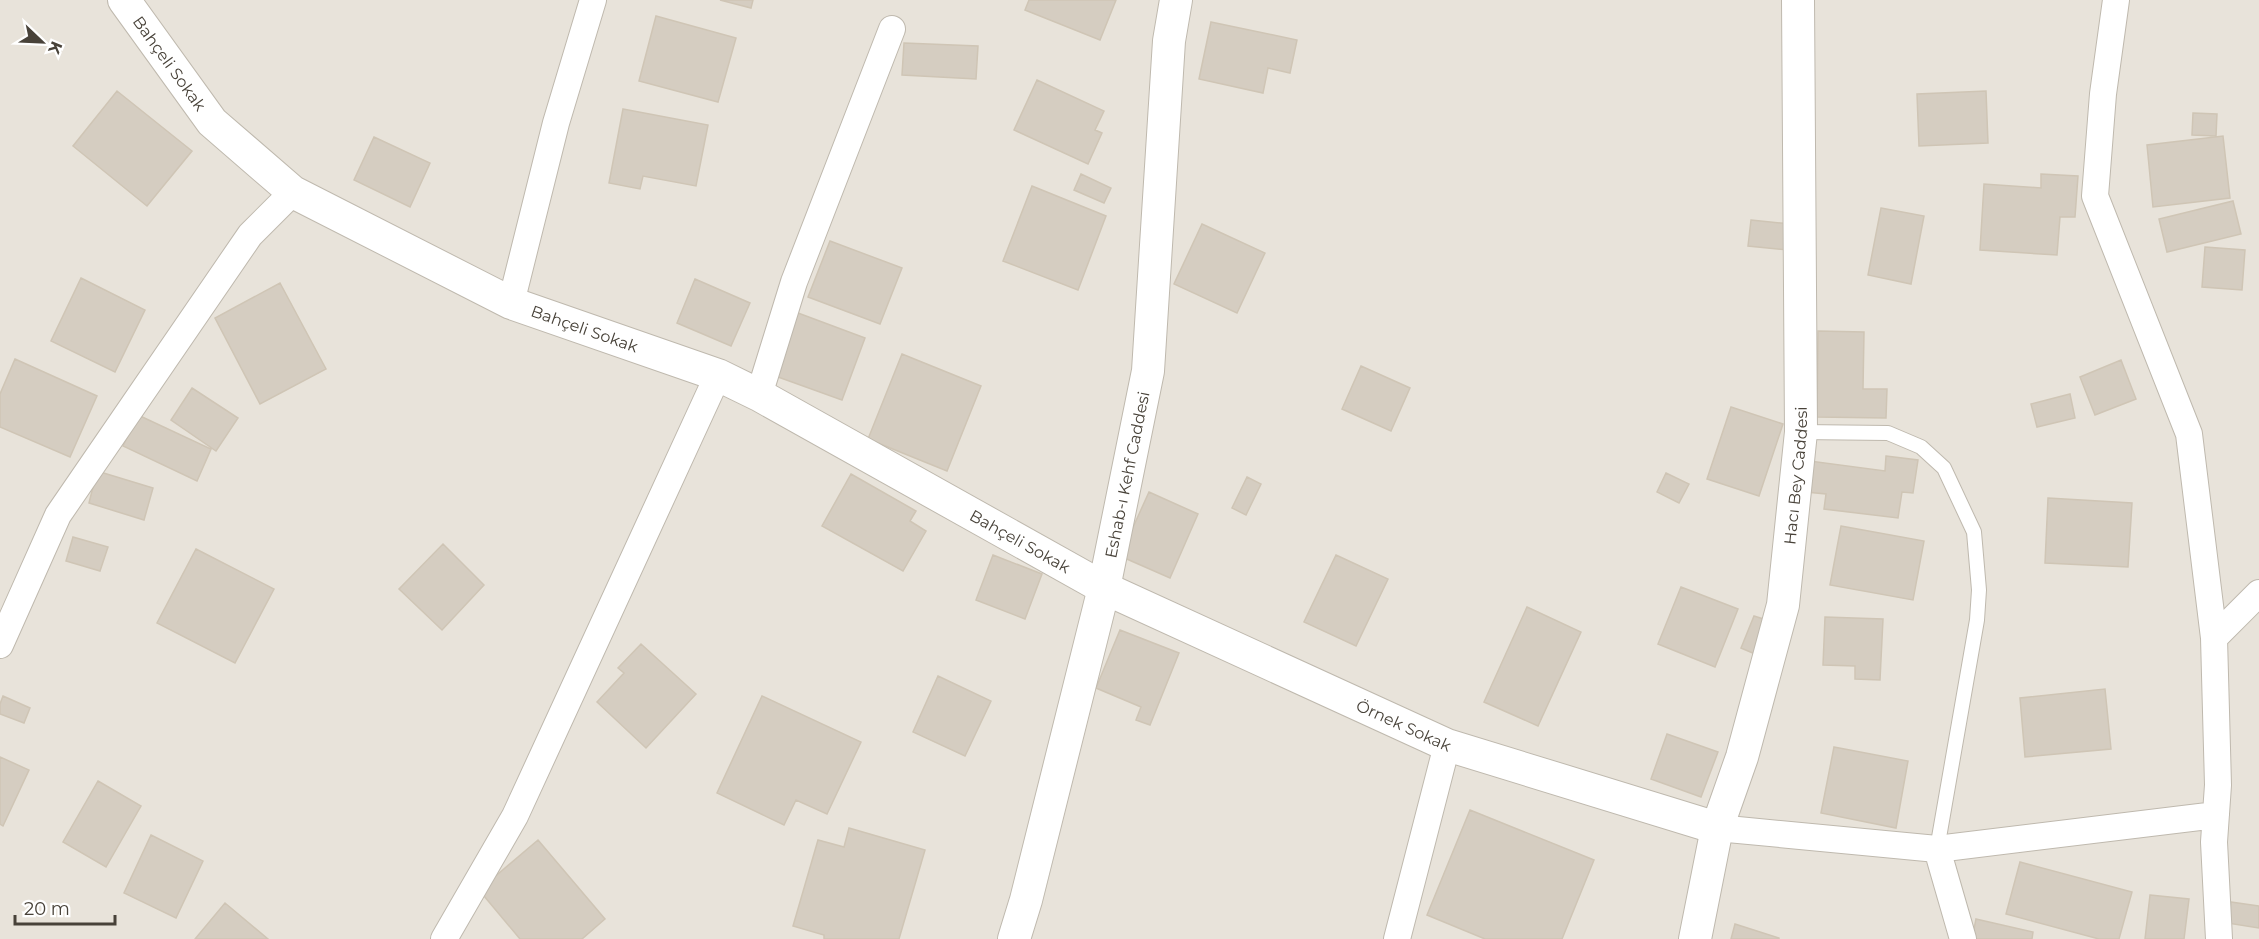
<svg xmlns="http://www.w3.org/2000/svg" width="2259" height="939" font-family="Montserrat,sans-serif">
<style>
.residential{fill:#e8e3da}
.building{fill:#d5cdc1;stroke:#cfc5b5;stroke-width:1.5}
.lines{fill:none;stroke-linecap:round;stroke-linejoin:round}
.service-casing{stroke:#bfb9ae;stroke-width:16}
.minor-casing{stroke:#bfb9ae;stroke-width:28}
.tertiary-casing{stroke:#bfb9ae;stroke-width:34}
.service{stroke:#fff;stroke-width:14}
.minor{stroke:#fff;stroke-width:26}
.tertiary{stroke:#fff;stroke-width:32}
.labels{text-anchor:middle;stroke-width:5;stroke-linejoin:round;paint-order:stroke}
.street-label{font-size:16px;fill:#484239;stroke:#fff}
</style>
<rect width="100%" height="100%" fill="#f4f2eb"/>
<path class="residential" d="M0 0H2259V939H0Z"/>
<path class="building" d="M720 0H753L751 8Z
M1029 0H1116L1100 40 1025 10Z
M656 16 736 38 718 102 639 81Z
M1211 22 1297 40 1290 73 1268 68 1263 93 1199 79Z
M904 43 978 46 976 79 902 75Z
M1037 80 1104 111 1095 130 1102 133 1088 164 1014 130Z
M117 91 192 151 147 206 73 146Z
M1986 91 1988 143 1919 146 1917 94Z
M623 109 708 125 696 186 643 176 640 189 609 183Z
M2193 113 2217 114 2216 136 2192 135Z
M2223 136 2230 198 2153 207 2147 145Z
M374 137 430 163 410 207 354 180Z
M1081 174 1111 188 1104 203 1074 190Z
M2041 174 2078 176 2075 217H2060L2057 255 1980 250 1984 184 2041 188Z
M1032 186 1106 216 1078 290 1003 261Z
M2233 201 2241 234 2167 252 2159 219Z
M1881 208 1924 216 1911 284 1868 275Z
M1751 220 1791 224 1788 250 1748 246Z
M1202 224 1265 253 1237 313 1174 284Z
M830 241 902 268 880 324 808 297Z
M2205 247 2245 250 2242 290 2202 287Z
M81 278 145 310 115 372 51 341Z
M695 279 750 303 731 346 677 323Z
M280 283 326 369 260 404 215 318Z
M790 310 865 338 842 400 767 373Z
M1818 331 1864 332 1863 389H1887L1886 418 1817 417Z
M902 354 981 386 947 471 868 439Z
M15 359 97 396 70 457 0 427V394Z
M2121 360 2136 399 2095 415 2080 377Z
M1361 366 1410 388 1391 431 1342 409Z
M192 388 238 418 216 451 171 420Z
M2070 394 2075 418 2037 427 2031 404Z
M1731 407 1783 424 1759 496 1707 479Z
M138 415 211 449 197 481 123 446Z
M1886 456 1918 460 1913 493 1902 492 1898 518 1824 509 1826 494 1806 492 1810 461 1885 471Z
M97 471 153 488 144 520 89 503Z
M1666 473 1689 484 1679 503 1657 492Z
M851 474 916 511 910 521 926 531 903 571 822 526Z
M1247 477 1261 484 1246 515 1232 508Z
M1149 492 1198 514 1170 578 1120 556Z
M2048 498 2132 503 2128 567 2045 563Z
M1841 526 1924 541 1913 600 1830 585Z
M73 537 108 547 100 571 66 561Z
M443 544 484 585 442 630 399 589Z
M196 549 274 589 235 663 157 623Z
M993 555 1042 574 1025 619 976 600Z
M1336 555 1388 579 1356 646 1304 622Z
M1681 587 1738 609 1715 667 1658 644Z
M1527 607 1581 632 1538 726 1484 702Z
M1754 616 1767 620 1755 654 1741 648Z
M1825 617 1883 619 1880 680 1855 679V666L1823 665Z
M1120 630 1179 653 1150 725 1136 720 1141 707 1096 688Z
M641 644 696 694 646 748 597 702 624 673 618 668Z
M938 676 991 701 965 756 913 732Z
M2105 689 2111 749 2025 757 2020 698Z
M3 696 30 708 24 723 0 714V704Z
M762 696 861 742 827 814 796 800 784 825 717 793Z
M1667 734 1718 752 1701 797 1651 779Z
M1834 747 1908 761 1896 828 1821 813Z
M0 757 29 770 3 826 0 824Z
M98 781 141 806 106 867 63 842Z
M1470 810 1594 860 1562 939H1485L1427 915Z
M849 828 925 850 899 939H824V935L793 926 818 840 844 847Z
M151 835 203 861 176 918 124 893Z
M538 840 605 919 582 939H520L479 890Z
M2020 862 2132 892 2119 939H2099L2006 914Z
M2150 895 2189 899 2184 939H2145Z
M2231 902 2259 906V928L2227 923Z
M225 903 268 939H195Z
M1976 919 2033 932 2032 939H1972Z
M1735 924 1779 938V939H1731Z"/>
<g class="lines">
<g class="service-casing">
<path id="service" d="M1801 432 1888 433 1921 447 1944 468 1974 532 1979 590 1977 620 1937 849"/>
</g>
<g class="minor-casing">
<path id="minor" d="M2116 0 2103 94 2095 196 2189 434 2214 638 2218 785 2214 842 2219 939
M511 303 556 123 593 0
M759 395 794 282 892 29
M2214 638 2259 593
M0 645 58 515 250 235 293 192
M1717 828 1937 849 2216 815
M1937 849 1963 939
M444 939 515 816 718 375
M1397 939 1447 745"/>
</g>
<g class="tertiary-casing">
<g id="tertiary">
<path id="s1" d="M124 0 212 122 293 192 511 303 718 375 759 395 1104 588 1447 745 1717 828"/>
<path id="s2" d="M1014 939 1026 900 1104 588 1148 371 1169 41 1176 0"/>
<path id="s3" d="M1695 939 1717 828 1742 757 1783 605 1801 432 1798 0"/>
</g>
</g>
<use href="#service" class="service"/>
<use href="#minor" class="minor"/>
<use href="#tertiary" class="tertiary"/>
</g>
<g class="labels">
<g class="street-label">
<text dy="6" stroke="none"><textPath href="#s1" startOffset="78">Bahçeli Sokak</textPath></text>
<text dy="6" stroke="none"><textPath href="#s1" startOffset="580">Bahçeli Sokak</textPath></text>
<text dy="6" stroke="none"><textPath href="#s2" startOffset="478">Eshab-ı Kehf Caddesi</textPath></text>
<text dy="6" stroke="none"><textPath href="#s3" startOffset="476">Hacı Bey Caddesi</textPath></text>
<text dy="6" stroke="none"><textPath href="#s1" startOffset="1066">Bahçeli Sokak</textPath></text>
<text dy="6" stroke="none"><textPath href="#s1" startOffset="1492">Örnek Sokak</textPath></text>
</g>
</g>
<g transform="translate(42 42) rotate(113)" stroke="#ffffff" stroke-width="4.5" paint-order="stroke">
<path d="M0-4.5L10 22L0 15L-10 22Z" fill="#484239"/>
<text y="-9" font-size="16" font-weight="bold" text-anchor="middle" fill="#484239">K</text>
</g>
<path d="M15 915v9h100v-9" fill="none" stroke="#484239" stroke-width="3"/>
<text x="24" y="915" font-size="18" fill="#484239" stroke="#ffffff" stroke-width="4.5" paint-order="stroke">20 m</text>
</svg>
